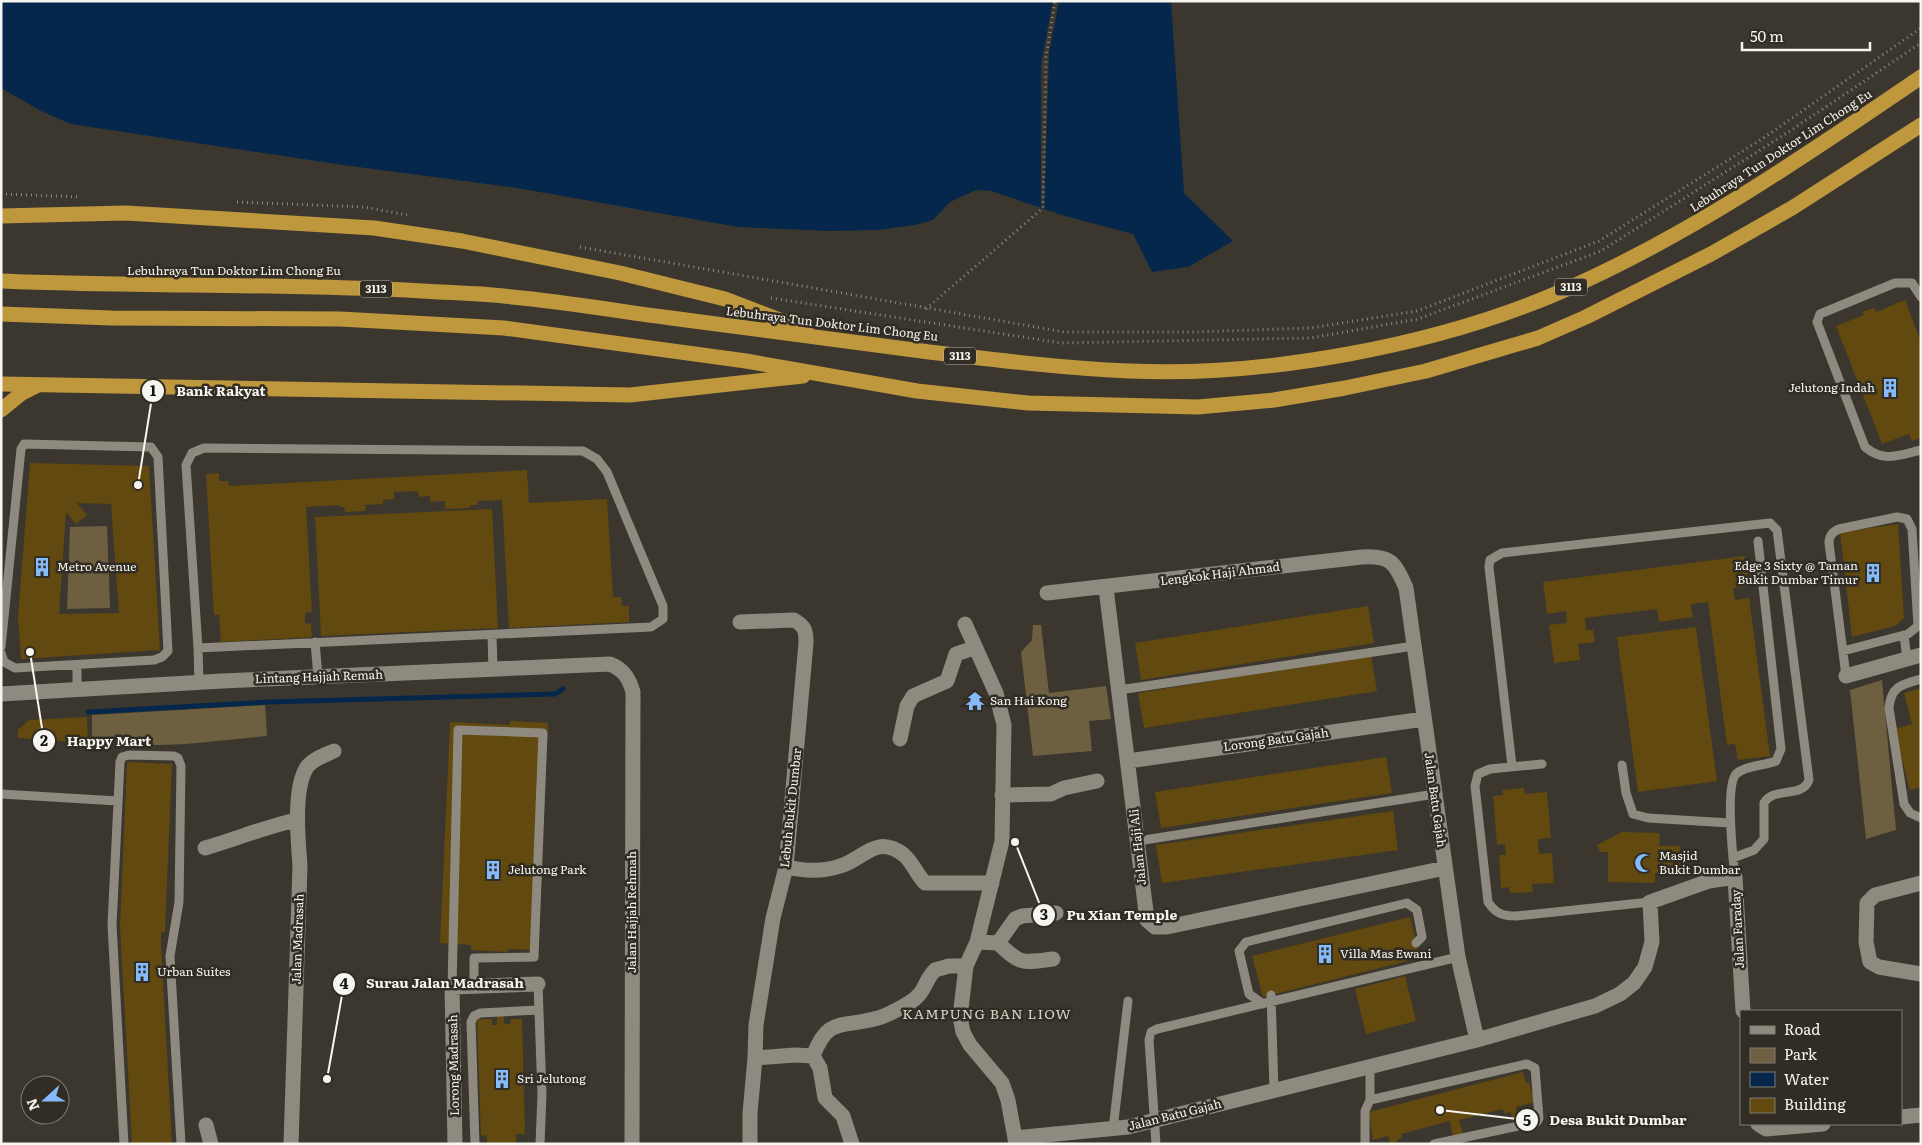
<svg xmlns="http://www.w3.org/2000/svg" width="1922" height="1145" font-family="Literata,serif">
<style>
.green{fill:#6e5f41}
.water{fill:#05274c}
.pier{fill:#3b372e}
.lines{fill:none;stroke-linecap:round;stroke-linejoin:round}
.stream{stroke:#05274c;stroke-width:5}
.building{fill:#61490f;fill-rule:evenodd}
.path{stroke:#8f8c84;stroke-width:3;stroke-dasharray:1 4;stroke-linecap:butt}
.lane{stroke:#8f8a7f;stroke-width:9}
.street{stroke:#8f8a7f;stroke-width:15}
.highway{stroke:#bf973d;stroke-width:15}
.labels{text-anchor:middle;stroke-width:5;stroke-linejoin:round;paint-order:stroke}
.shield{fill:#312d24;stroke:#bcb9b2;stroke-width:1}
.shield-label{font-size:11px;font-weight:bold;fill:#f7f5ef}
.street-label{font-size:12px;fill:#f7f5ef;stroke:#312d24}
.poi-label{font-size:12px;fill:#f7f5ef;stroke:#312d24;text-anchor:start}
.neighbourhood-label{font-size:14px;letter-spacing:1px;fill:#d7d2c6;stroke:#312d24}
.leader{fill:none;stroke:#f7f5ef;stroke-width:2}
.callout-dot{fill:#f7f5ef;stroke:#312d24;stroke-width:2}
.mark-label{font-size:15px;text-anchor:middle;font-weight:bold;fill:#111}
.callout-label{font-size:14px;text-anchor:middle;font-weight:bold;fill:#f7f5ef;stroke:#312d24;stroke-width:5;stroke-linejoin:round;paint-order:stroke}
</style>
<rect width="100%" height="100%" fill="#3b372e"/>
<path class="green" d="M107 526 110 608 67 609 70 527Z
M1033 625H1041L1049 693 1106 686 1111 719 1089 721 1092 751 1033 756 1021 652 1032 640Z
M1882 680 1896 830 1866 839 1850 690Z
M265 705 267 736C214 740 143 754 92 736V715Z"/>
<path class="water" d="M1 1H1171L1184 193 1233 241 1188 267 1152 272 1133 234 1065 216 991 191 976 190 950 202 933 220 915 225 877 230 829 231 738 227 517 188 343 165 71 124 41 111 1 88Z"/>
<path class="pier" d="M1053 1H1059L1049 53 1044 208 1041 207V65Z"/>
<g class="lines">
<path class="stream" d="M88 712 268 702 555 694 563 689"/>
</g>
<path class="building" d="M1905 300 1921 342V438L1912 441 1909 434 1882 444 1836 326 1864 315 1862 312 1874 308 1876 312Z
M30 463 149 466 160 650 21 659 18 617ZM77 503 111 504 119 613 59 614 66 512 76 524 87 515Z
M527 470 529 503 607 499 613 597H621L622 606H629V622L509 628 502 500 478 501V505H470V508L445 509V501L430 502V496L419 497 418 491 394 492V499L383 500V504L365 505 366 511 345 512 344 507H340V505L306 507 312 612 305 613V624L311 623 312 637 221 642 219 615H214L206 474 219 473V481H228L229 486Z
M492 509 498 628 321 636 315 517Z
M1898 524 1904 618 1895 626 1852 637 1840 532Z
M1745 556 1749 586 1733 588 1735 600 1749 598 1770 756 1738 760 1735 744 1727 745 1708 602 1691 604 1693 617 1659 622 1657 609 1585 618 1586 630H1593L1595 642 1578 644 1580 660 1554 663 1549 625 1567 623 1566 611 1547 614 1543 582Z
M1368 606 1374 643 1141 680 1135 643Z
M1696 627 1717 781 1638 792 1617 637Z
M1371 655 1377 691 1144 728 1138 693Z
M1921 688V787L1910 790 1894 729 1912 724 1904 693Z
M87 717 88 743 18 738V730L29 720Z
M510 721 548 723 538 950 508 949 507 952 471 950V945L440 943 450 722 510 725Z
M1386 757 1392 793 1161 828 1155 792Z
M127 762 172 764 165 932H161V944L172 1144H132L120 927Z
M1524 788 1525 794 1547 792 1551 838 1538 839 1539 854 1552 853 1554 883 1532 884 1533 892 1510 893 1509 887 1501 888 1499 855H1506L1505 844 1497 845 1493 796 1503 795 1502 790Z
M1393 811 1398 850 1162 883 1156 845Z
M1622 832 1660 833 1659 846H1680V874L1655 873V883L1608 882V852H1600L1597 845Z
M1410 917 1420 958 1263 997 1252 956Z
M1405 976 1416 1021 1366 1034 1355 989Z
M497 1016H504V1024H510L511 1019H522L525 1134H516V1144H487V1135L481 1136 477 1019H492V1025H497Z
M1523 1072 1526 1083 1529 1082 1535 1102 1516 1107 1517 1119H1513L1510 1112 1504 1114 1503 1109 1459 1120 1463 1133 1453 1136 1450 1121 1401 1134 1402 1137 1397 1140V1144H1390L1388 1136 1373 1140 1369 1112Z"/>
<g class="lines">
<path class="path" d="M1 194 81 197
M237 202 364 207 407 215
M580 247 1064 332H1194L1310 328 1417 311 1599 241 1765 137 1921 28
M771 298 1061 343 1311 338 1418 319 1601 251 1790 131 1921 43
M926 309 1043 208 1046 57 1055 1"/>
<path class="lane" d="M1921 297 1912 283H1895L1820 314 1817 322 1865 447C1884 463 1899 455 1921 450
M204 448 583 451 597 459 607 472 663 606V619L651 627 198 648 186 465 192 453Z
M492 635 493 669
M1904 635 1907 659
M315 642 318 677
M1 647 21 449 24 444 151 447 158 457 168 651 162 657 154 660 15 668 4 662 1 653
M198 648 199 682
M1843 651 1908 634 1918 626 1912 529 1907 519 1897 517 1839 529C1832 532 1829 536 1829 543L1846 676
M1921 679C1901 685 1891 686 1889 708L1904 804 1910 813 1921 818
M77 689V665
M1119 690 1414 646
M1542 764 1490 769 1478 774 1475 786 1488 902C1496 914 1503 916 1516 916L1650 902
M1622 765 1626 793 1633 814 1648 818 1730 823
M1512 766 1489 567 1490 560 1502 553 1770 523 1777 530 1809 780C1802 799 1774 786 1764 803V839L1754 850 1733 858
M1 794 118 801
M1138 841 1435 794
M1735 877C1733 859 1725 786 1736 774 1746 765 1764 766 1776 761L1781 749 1758 541
M538 984 542 1094 540 1144
M452 987 458 730 543 733 534 957 474 958V986
M1271 995 1274 1090
M1263 1004 1249 994 1239 951 1246 942 1407 903 1417 910 1422 937 1416 943
M1370 1100 1527 1064 1535 1068 1539 1118 1537 1122 1434 1144
M1113 1129 1128 1001
M124 1144 112 925 120 762 122 757 129 755 174 756 178 758 181 766 179 902 170 956 181 1144
M475 1144 471 1022 474 1016 480 1013 539 1010
M1156 1144 1149 1040 1151 1032 1157 1029 1458 957
M1365 1144V1111L1370 1100V1066"/>
<path class="street" d="M1106 588 1147 920 1155 927H1167L1445 868
M1047 593 1362 557C1390 555 1395 562 1406 588L1458 957 1477 1040
M740 622 794 620C805 626 806 631 806 643L786 867 773 918 756 1025 755 1058 750 1113V1144
M965 624 996 693 1004 725 1002 841 977 942 966 966 960 1017 963 1032 970 1045 1002 1083 1008 1100 1016 1144
M1846 676 1921 655
M1 694 222 681 610 664C624 670 629 678 633 692L632 1144
M900 739 907 706 913 696 947 681 956 654 974 648
M1128 761 1424 719
M1002 795 1051 794 1064 788 1097 781
M205 848C236 839 265 827 296 820
M786 867C804 871 823 872 840 866 863 860 876 833 904 855 913 863 917 875 925 883H992
M1921 883 1875 895 1867 903 1866 942 1870 962 1879 967 1921 974
M977 942 998 943C1021 965 1022 963 1053 959
M998 943 1015 919 1022 916 1056 913
M813 1056C828 1017 840 1028 874 1019 885 1017 899 1009 909 1003 927 992 923 982 935 970L949 966H966
M755 1058 795 1055 813 1056 820 1068 825 1098 843 1116 852 1144
M1901 1117 1921 1115
M1758 1124 1766 1129 1823 1124
M206 1125 211 1144
M1015 1138 1128 1127 1477 1040 1595 1006 1620 994 1634 983 1645 967 1652 942 1650 902 1709 881 1735 877 1743 1011
M291 1144 300 865C298 840 293 788 307 767 313 759 325 755 334 751
M455 1144 452 987 538 984"/>
<path class="highway" d="M1 216 126 213 374 228 462 241 620 273 725 299 806 330
M1 281C141 287 282 283 422 291 452 293 482 293 512 297 565 302 618 311 671 318 757 330 843 341 929 352 996 360 1062 368 1129 371 1265 377 1435 346 1560 292 1689 236 1805 156 1921 77
M1 314 111 318 340 319 504 328 746 361 917 391 1028 403 1198 407 1274 400 1345 388 1426 371 1538 338 1586 317 1711 254 1792 208 1921 125
M1 384 630 395 803 376
M1 410 22 393 36 386"/>
</g>
<defs>
<g id="building-bare" transform="scale(1.5)"><path d="M-4-6H4V6H1V3H-1V6H-4ZM-2.5-4.3h1.7v1.8h-1.7ZM.8-4.3h1.7v1.8H.8ZM-2.5-1h1.7V.8h-1.7ZM.8-1h1.7V.8H.8Z" fill="#86bbfb" stroke="#312d24" stroke-width="2.5" paint-order="stroke"/></g>
<g id="temple-bare" transform="scale(1.5)"><path d="M0-6L5-2H3V0L6.5 2.5H4V6H1.5V3h-3V6H-4V2.5H-6.5L-3 0V-2H-5Z" fill="#86bbfb" stroke="#312d24" stroke-width="2.5" paint-order="stroke"/></g>
<g id="mosque-bare" transform="scale(1.5)"><path d="M3.5-4.9A6 6 0 1 0 3.5 4.9A5 5 0 1 1 3.5-4.9Z" fill="#86bbfb" stroke="#312d24" stroke-width="2.5" paint-order="stroke"/></g>
</defs>
<g fill-rule="evenodd">
<use href="#building-bare" x="1890" y="388"/>
<use href="#building-bare" x="42" y="567"/>
<use href="#building-bare" x="1873" y="573"/>
<use href="#temple-bare" x="975" y="701"/>
<use href="#mosque-bare" x="1644" y="863"/>
<use href="#building-bare" x="493" y="870"/>
<use href="#building-bare" x="1325" y="954"/>
<use href="#building-bare" x="142" y="972"/>
<use href="#building-bare" x="502" y="1079"/>
</g>
<g class="labels">
<g class="shield">
<rect x="1555" y="278.5" width="32" height="17" rx="4"/>
<rect x="360" y="280.5" width="32" height="17" rx="4"/>
<rect x="944" y="347.5" width="32" height="17" rx="4"/>
</g>
<g class="shield-label">
<text x="1571" y="291">3113</text>
<text x="376" y="293">3113</text>
<text x="960" y="360">3113</text>
</g>
<g class="street-label">
<text transform="translate(1781 151) rotate(-33)" y="4">Lebuhraya Tun Doktor Lim Chong Eu</text>
<text x="234" y="275">Lebuhraya Tun Doktor Lim Chong Eu</text>
<text transform="translate(832 324) rotate(7)" y="4">Lebuhraya Tun Doktor Lim Chong Eu</text>
<text transform="translate(1220 574) rotate(-7)" y="4">Lengkok Haji Ahmad</text>
<text transform="translate(319 677) rotate(-2)" y="4">Lintang Hajjah Remah</text>
<text transform="translate(1276 740) rotate(-8)" y="4">Lorong Batu Gajah</text>
<text transform="translate(1435 800) rotate(82)" y="4">Jalan Batu Gajah</text>
<text transform="translate(791 808) rotate(-84)" y="4">Lebuh Bukit Dumbar</text>
<text transform="translate(1138 847) rotate(-96)" y="4">Jalan Haji Ali</text>
<text transform="translate(632 912) rotate(-90)" y="4">Jalan Hajjah Rehmah</text>
<text transform="translate(1738 929) rotate(-93)" y="4">Jalan Faraday</text>
<text transform="translate(298 939) rotate(-88)" y="4">Jalan Madrasah</text>
<text transform="translate(454 1065) rotate(-91)" y="4">Lorong Madrasah</text>
<text transform="translate(1175 1115) rotate(-14)" y="4">Jalan Batu Gajah</text>
</g>
<g class="poi-label">
<text x="1875" y="392" text-anchor="end">Jelutong Indah</text>
<text x="1858" y="570" text-anchor="end">Edge 3 Sixty @ Taman<tspan x="1858" dy="14">Bukit Dumbar Timur</tspan></text>
<text x="57" y="571">Metro Avenue</text>
<text x="990" y="705">San Hai Kong</text>
<text x="1659" y="860">Masjid<tspan x="1659" dy="14">Bukit Dumbar</tspan></text>
<text x="508" y="874">Jelutong Park</text>
<text x="1340" y="958">Villa Mas Ewani</text>
<text x="157" y="976">Urban Suites</text>
<text x="517" y="1083">Sri Jelutong</text>
</g>
<g class="neighbourhood-label">
<text x="987" y="1019">KAMPUNG BAN LIOW</text>
</g>
</g>
<path class="leader" d="M138 485L153 391M30 652L44 741M1015 842L1044 915M327 1079L344 984M1440 1110L1527 1120"/>
<g class="callout-dot">
<circle cx="138" cy="485" r="5"/>
<circle cx="30" cy="652" r="5"/>
<circle cx="1015" cy="842" r="5"/>
<circle cx="327" cy="1079" r="5"/>
<circle cx="1440" cy="1110" r="5"/>
<circle cx="153" cy="391" r="12"/>
<circle cx="44" cy="741" r="12"/>
<circle cx="1044" cy="915" r="12"/>
<circle cx="344" cy="984" r="12"/>
<circle cx="1527" cy="1120" r="12"/>
</g>
<g class="mark-label">
<text x="153" y="396">1</text>
<text x="44" y="746">2</text>
<text x="1044" y="920">3</text>
<text x="344" y="989">4</text>
<text x="1527" y="1126">5</text>
</g>
<g class="callout-label">
<text x="221" y="396">Bank Rakyat</text>
<text x="109" y="746">Happy Mart</text>
<text x="1122" y="920">Pu Xian Temple</text>
<text x="445" y="988">Surau Jalan Madrasah</text>
<text x="1618" y="1125">Desa Bukit Dumbar</text>
</g>
<rect width="1922" height="1145" fill="none" stroke="#f7f5ef" stroke-width="5"/>
<rect x="1740" y="1010" width="162" height="115" fill="#312d24" stroke="#807d75"/>
<rect x="1750" y="1026" width="25" height="8" fill="#8f8a7f" stroke="#807d75"/>
<text x="1784" y="1035" font-size="15" fill="#f7f5ef">Road</text>
<rect x="1750" y="1048" width="25" height="15" fill="#6e5f41" stroke="#807d75"/>
<text x="1784" y="1060" font-size="15" fill="#f7f5ef">Park</text>
<rect x="1750" y="1072" width="25" height="15" fill="#05274c" stroke="#807d75"/>
<text x="1784" y="1085" font-size="15" fill="#f7f5ef">Water</text>
<rect x="1750" y="1098" width="25" height="15" fill="#61490f" stroke="#807d75"/>
<text x="1784" y="1110" font-size="15" fill="#f7f5ef">Building</text>
<g transform="translate(45 1100) rotate(249)"><circle r="24" fill="#312d24" stroke="#807d75"/>
<path d="M0-4L9 19L0 12L-9 19Z" fill="#86bbfb"/>
<text y="-8" font-size="14" font-weight="bold" text-anchor="middle" fill="#f7f5ef">N</text>
</g>
<path d="M1742 42v8h128v-8" fill="none" stroke="#f7f5ef" stroke-width="2.5"/>
<text x="1750" y="42" font-size="15" fill="#f7f5ef" stroke="#312d24" stroke-width="4" paint-order="stroke">50 m</text>
</svg>
